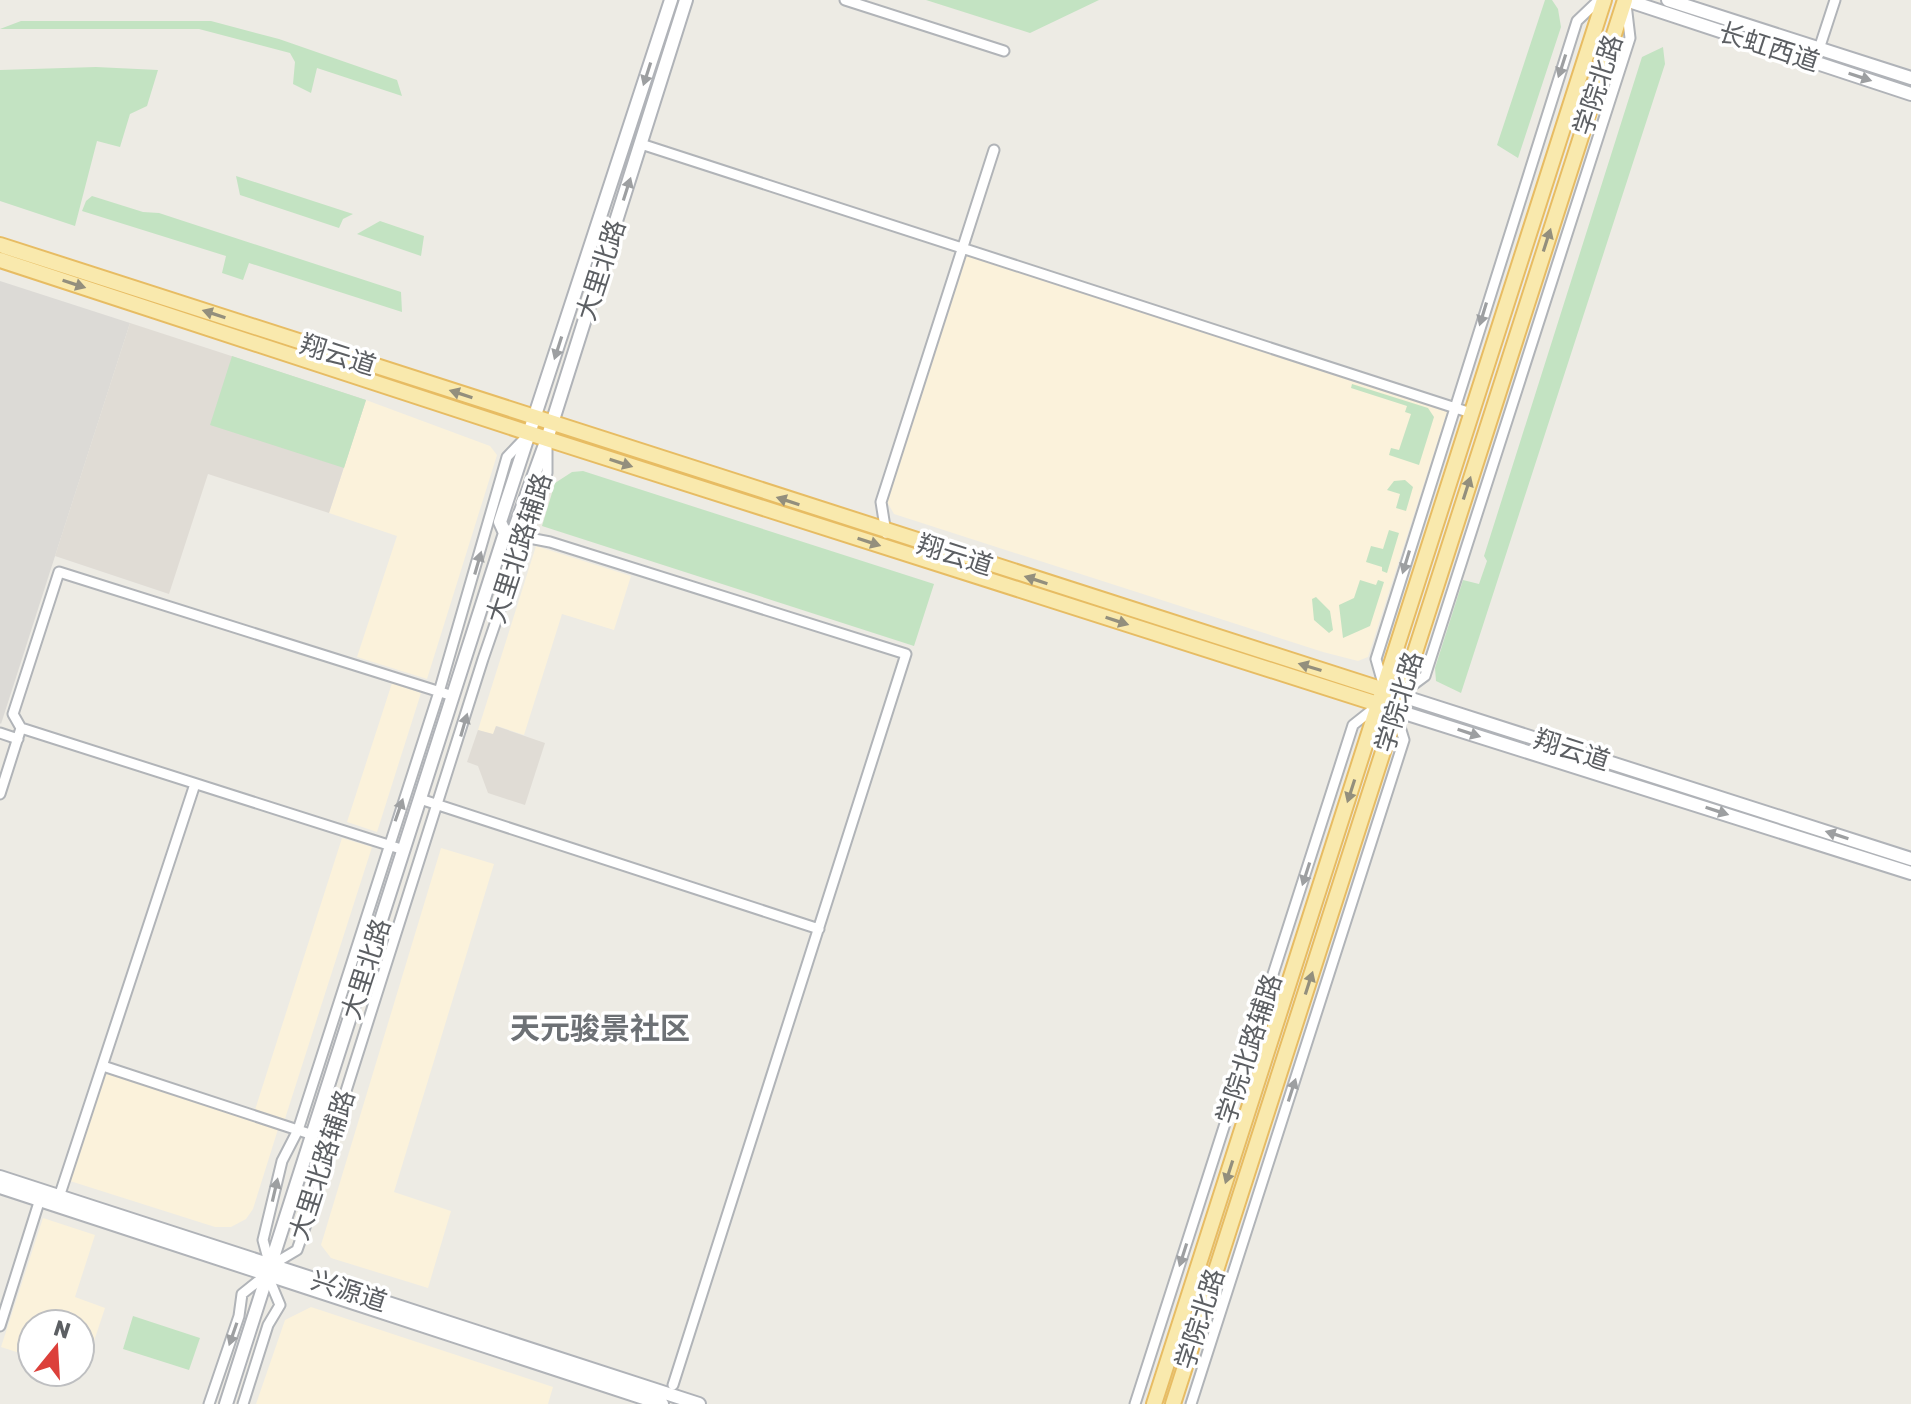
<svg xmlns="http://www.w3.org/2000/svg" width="1911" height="1404" font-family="Rubik,'Noto Sans SC',sans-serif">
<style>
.commercial{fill:#fbf2db}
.industrial{fill:#dcdad6}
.education{fill:#e0dcd5}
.green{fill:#c3e3c2}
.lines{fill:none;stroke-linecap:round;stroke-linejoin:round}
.street-casing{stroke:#b1b4b8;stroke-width:13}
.secondary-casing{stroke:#b0b3b8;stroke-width:16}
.primary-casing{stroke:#e7bc63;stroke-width:18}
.street{stroke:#fff;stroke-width:9}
.secondary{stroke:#fff;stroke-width:12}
.primary{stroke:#f9e9ad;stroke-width:14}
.oneway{fill:#9d9fa1}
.oneway2{fill:#938f7d}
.labels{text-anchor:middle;stroke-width:7;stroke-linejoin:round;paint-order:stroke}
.street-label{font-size:26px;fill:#5c5f63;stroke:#fff}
.quarter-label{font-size:30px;font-weight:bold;fill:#6d7175;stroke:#fff}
</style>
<rect width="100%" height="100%" fill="#edebe4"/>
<path class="commercial" d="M977 248 1450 403 1368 657 1358 661 1323 652 894 514 886 500 966 253Z
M366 400 490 446 497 455 427 679 357 657 397 536 329 513Z
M536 546 631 576 614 630 562 614 524 735 497 726 494 735 478 730Z
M392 683 421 693 377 832 347 822Z
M342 838 372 847 283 1125 279 1126 253 1209 246 1219 231 1227H215L70 1181 105 1071 253 1116Z
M441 848 494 864 394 1192 451 1211 428 1288 331 1258 321 1245Z
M43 1218 95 1235 75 1297 105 1308 83 1374 77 1372H80V1324H32V1357L1 1347Z
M311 1307 553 1387 548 1404H256L285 1320Z"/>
<path class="industrial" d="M0 281 130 323 1 724 0 723Z"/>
<path class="education" d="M130 323 366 400 329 513 208 474 169 594 55 556Z
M496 726 545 743 525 805 488 793 478 766 467 762 478 730 493 734Z"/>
<path class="green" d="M926 0H1099L1030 33Z
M1545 0H1552L1558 9 1561 27 1518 158 1497 145Z
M21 21H211L279 39 397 80 402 96 317 68 311 93 293 84 295 62 290 53 199 29H0Z
M1663 47 1665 64 1461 693 1436 681 1435 668 1463 580 1479 584 1487 561 1484 556 1642 57Z
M96 67 158 70 147 106 130 114 120 147 97 141 75 226 0 201V70Z
M236 176 353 214 343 219 339 228 240 195Z
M92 196 143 212 159 213 401 292 402 312 249 263 243 280 222 273 226 256 82 211 86 201Z
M380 221 424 236 421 256 357 234Z
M232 356 366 400 344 468 210 425Z
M1352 384 1428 408 1434 417 1419 465 1389 455 1391 448 1399 450 1411 414 1405 412 1407 406 1351 388Z
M583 471 934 584 914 646 542 526 555 483 572 472Z
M1405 480 1413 487 1406 511 1396 508 1400 494 1387 490 1394 481Z
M1389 530 1399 533 1387 573 1382 571V567L1366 562 1371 546 1383 549Z
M1360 580 1376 585 1378 580 1384 582 1370 626 1343 638 1339 605 1354 598Z
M1316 597 1330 611 1333 630 1329 633 1314 620 1312 599Z
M133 1316 200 1338 189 1370 123 1349Z"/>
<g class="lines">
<g class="street-casing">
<path id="street" d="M845 0 1004 51
M1819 49 1835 0
M641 144 1471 413
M526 437 507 457 439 692 298 1130 282 1161 263 1240 270 1266 297 1250 317 1193 326 1154 483 659 547 473V447
M886 533 881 502 994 150
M524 537 550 542 906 654 673 1385
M1384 687 1376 659 1577 21 1599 0
M1402 693 1425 676 1630 38 1626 4
M21 728 13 714 59 572 453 696
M0 733 18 739
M0 794 21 728 404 850
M420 799 819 929
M103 1066 313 1135
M59 1197 195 784
M0 1326 40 1199
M209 1404 239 1316 242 1294 267 1274 280 1305 268 1325 243 1404
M1135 1404 1353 725 1377 706
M1191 1404 1404 740 1396 714"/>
</g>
<g class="secondary-casing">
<path id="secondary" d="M1626 0 1911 94
M1668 0 1911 78
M505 533 514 530 547 439 686 0
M1399 695 1911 859
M1395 710 1911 873
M0 1177 699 1404
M0 1187 662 1404
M226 1404 505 533 500 522 671 0"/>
</g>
<g class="primary-casing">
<path id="primary" d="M0 245 1393 693
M0 260 547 439 1387 707
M1154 1404 1604 0
M1173 1404 1625 0"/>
</g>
<use href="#street" class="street"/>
<use href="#secondary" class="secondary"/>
<use href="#primary" class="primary"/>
</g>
<defs><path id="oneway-solid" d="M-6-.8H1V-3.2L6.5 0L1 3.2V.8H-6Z" transform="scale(2)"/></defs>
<g class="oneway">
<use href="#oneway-solid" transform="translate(1562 66) rotate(108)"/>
<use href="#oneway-solid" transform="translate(647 74) rotate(108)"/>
<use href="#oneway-solid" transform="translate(1860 77) rotate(18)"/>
<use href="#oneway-solid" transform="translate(627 189) rotate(-72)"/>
<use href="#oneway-solid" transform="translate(1483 314) rotate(107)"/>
<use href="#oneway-solid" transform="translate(558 348) rotate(108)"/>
<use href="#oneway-solid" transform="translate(1406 562) rotate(107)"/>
<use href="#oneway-solid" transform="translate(478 563) rotate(-74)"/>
<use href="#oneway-solid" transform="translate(464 725) rotate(-74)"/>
<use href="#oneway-solid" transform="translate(1469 733) rotate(18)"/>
<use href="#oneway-solid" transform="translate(399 810) rotate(-71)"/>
<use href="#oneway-solid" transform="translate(1717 811) rotate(18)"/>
<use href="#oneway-solid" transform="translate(1837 835) rotate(-162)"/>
<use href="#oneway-solid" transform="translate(1306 874) rotate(108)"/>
<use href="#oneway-solid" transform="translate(1292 1090) rotate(-72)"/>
<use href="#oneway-solid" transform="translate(275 1190) rotate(-77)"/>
<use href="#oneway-solid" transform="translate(1183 1255) rotate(108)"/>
<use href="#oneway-solid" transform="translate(233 1334) rotate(109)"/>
</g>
<g class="oneway2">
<use href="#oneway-solid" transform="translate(1547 240) rotate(-72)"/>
<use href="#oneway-solid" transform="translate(74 284) rotate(18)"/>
<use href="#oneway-solid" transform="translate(214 314) rotate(-162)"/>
<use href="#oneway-solid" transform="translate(461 394) rotate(-162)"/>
<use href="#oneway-solid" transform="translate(621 463) rotate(18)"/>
<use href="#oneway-solid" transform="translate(1467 488) rotate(-72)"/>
<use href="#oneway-solid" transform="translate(788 501) rotate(-162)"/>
<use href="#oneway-solid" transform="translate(869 542) rotate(18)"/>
<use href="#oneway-solid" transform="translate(1036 580) rotate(-162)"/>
<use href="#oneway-solid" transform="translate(1117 621) rotate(18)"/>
<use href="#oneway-solid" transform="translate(1310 667) rotate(-163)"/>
<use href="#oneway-solid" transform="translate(1351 791) rotate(108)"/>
<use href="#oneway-solid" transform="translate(1309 983) rotate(-72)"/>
<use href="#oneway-solid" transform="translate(1229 1172) rotate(108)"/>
</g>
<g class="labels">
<g class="street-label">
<text transform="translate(1769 47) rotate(18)" y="9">长虹西道</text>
<text transform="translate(1598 85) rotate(-72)" y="9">学院北路</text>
<text transform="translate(601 270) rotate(-72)" y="9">大里北路</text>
<text transform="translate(338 355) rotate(18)" y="9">翔云道</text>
<text transform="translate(519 548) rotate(-72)" y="9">大里北路辅路</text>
<text transform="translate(955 555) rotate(18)" y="9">翔云道</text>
<text transform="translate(1399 702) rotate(-73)" y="9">学院北路</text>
<text transform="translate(1572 750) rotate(18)" y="9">翔云道</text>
<text transform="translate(366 969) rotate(-72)" y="9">大里北路</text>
<text transform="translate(1249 1049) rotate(-72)" y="9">学院北路辅路</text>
<text transform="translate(322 1165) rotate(-72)" y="9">大里北路辅路</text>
<text transform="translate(349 1291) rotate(18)" y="9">兴源道</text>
<text transform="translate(1200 1319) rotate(-72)" y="9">学院北路</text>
</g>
<g class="quarter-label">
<text x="600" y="1039">天元骏景社区</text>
</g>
</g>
<g transform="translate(56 1348) rotate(18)"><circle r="38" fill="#ffffff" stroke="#bebfc1" stroke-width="2"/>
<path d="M0-6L14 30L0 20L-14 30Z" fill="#dc403b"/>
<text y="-12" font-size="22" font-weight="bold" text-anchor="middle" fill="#5c5f63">N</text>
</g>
</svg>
